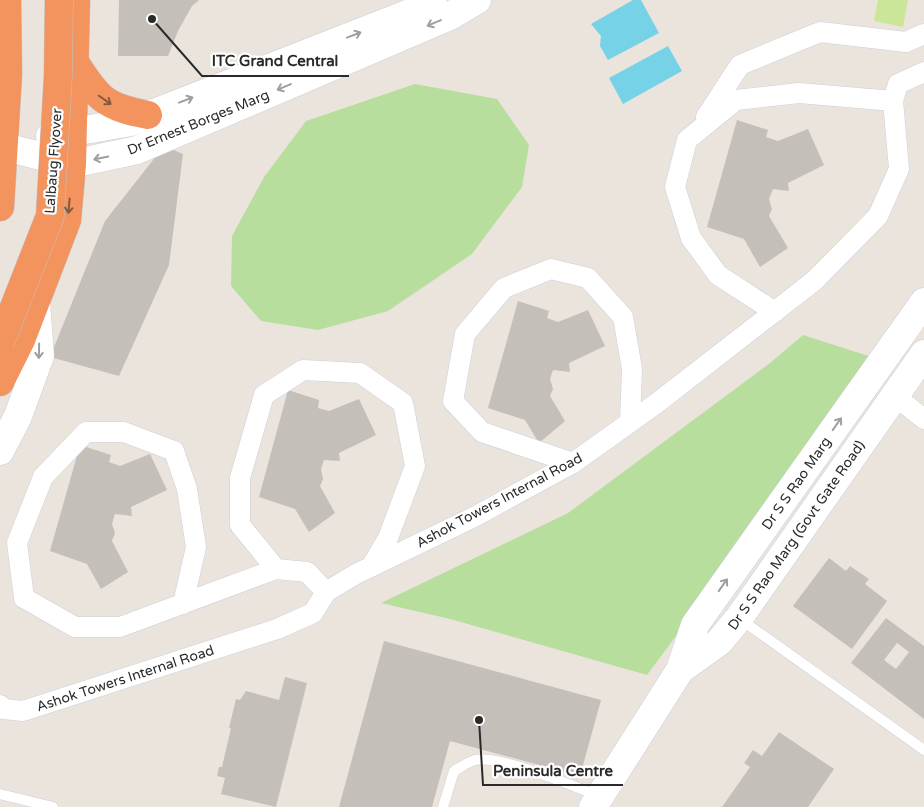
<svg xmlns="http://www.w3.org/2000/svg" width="924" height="807" font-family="'Varela Round',sans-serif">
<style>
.green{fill:#b8de9d}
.pitch{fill:#cbe599}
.water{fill:#76d2e6}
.building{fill:#c4bfb8;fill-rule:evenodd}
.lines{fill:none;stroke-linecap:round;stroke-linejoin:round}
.lane-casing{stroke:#cbcfdb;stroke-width:11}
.street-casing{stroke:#cbcfdb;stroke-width:21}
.secondary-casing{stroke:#cbcfdb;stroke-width:29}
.highway-casing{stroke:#c3c3c3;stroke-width:29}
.lane{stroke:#fff;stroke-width:10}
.street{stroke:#fff;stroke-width:20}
.secondary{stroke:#fff;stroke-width:28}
.highway{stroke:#f3945f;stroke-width:28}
.highway-bridge-casing{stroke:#c3c3c3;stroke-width:29;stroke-linecap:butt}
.highway-bridge{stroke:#f3945f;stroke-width:28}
.oneway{stroke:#9f9f9f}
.oneway2{stroke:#845a42}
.labels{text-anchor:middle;stroke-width:4.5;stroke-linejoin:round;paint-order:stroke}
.street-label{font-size:14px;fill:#2a2a2a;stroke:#fff}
.leader{fill:none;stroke:#2a2a2a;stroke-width:2}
.callout-dot{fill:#2a2a2a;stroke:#fff;stroke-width:2}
.callout-label{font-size:15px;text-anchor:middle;font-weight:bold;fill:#2a2a2a;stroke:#fff;stroke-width:4.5;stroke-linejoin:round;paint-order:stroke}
</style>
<rect width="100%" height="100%" fill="#ebe4dd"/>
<path class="green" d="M415 84 497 99 529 145 522 187 472 254 388 311 318 330 261 321 231 286 232 236 264 177 306 121Z
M803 335 881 360 647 675 450 619 381 603 568 513 770 363Z"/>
<path class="pitch" d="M878 0H908L903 27 874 21Z"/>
<path class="water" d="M633 0H641L659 33 608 60 600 46 601 36 591 24Z
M668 46 682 71 623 104 609 78Z"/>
<path class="building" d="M119 0H199L192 6 178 31 168 56H118Z
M737 120 768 130 766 137 778 141 808 129 824 165 788 183 789 191 773 189 769 199 772 209 769 216 788 248 760 267 744 239 707 227Z
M164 146 183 154 169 265 119 376 50 357 105 221Z
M518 301 549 311 547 318 558 322 588 310 605 346 569 363 570 372 553 370 550 379 553 389 550 396 565 421 539 443 525 420 488 408Z
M288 390 319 400 318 408 329 411 359 399 376 435 339 453 340 461 324 460 321 469 323 479 320 486 335 513 309 532 295 509 259 497Z
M80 445 111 455 109 462 120 466 150 454 167 490 131 507 132 516 115 514 112 524 115 533 112 541 128 572 101 589 87 564 50 551Z
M829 558 846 571 850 566 869 579 865 584 887 601 852 649 793 606Z
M886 618 924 646V719L851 663ZM897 643 909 652 896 669 884 660Z
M384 641 601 700 580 776 450 741 432 807H339Z
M285 677 307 683 276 807 221 794 225 778 217 776 219 767H222L231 728H229L236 699 240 700 246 691 279 700Z
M779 732 834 769 808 807H722L750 767 744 763 753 750 762 756Z"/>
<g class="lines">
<g class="lane-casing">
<path id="lane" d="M740 619 924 750
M0 794 53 807
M443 807 454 771C461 767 468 762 475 760 501 755 573 786 599 796"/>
</g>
<g class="street-casing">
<path id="street" d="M706 117 740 65 820 32 906 42 924 34
M775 312 718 275 691 238 675 187 687 140 736 100 799 93 893 101
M895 396 924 419
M573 463 482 432 453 401 465 334 504 288 551 269 588 278 623 317 632 369 630 422
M276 569 240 525V478L264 395 303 370 360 373 403 403 415 466 388 538 371 567
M183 604 196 547 187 489 174 451 124 432H86L43 477 17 543 24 598 75 627H120L276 569 307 572 326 592
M0 705 4 709 23 711 277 629 313 613 326 592 356 574 474 517 573 463 657 403 814 281 878 216 899 169 893 101 898 84 924 72"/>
</g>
<g class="secondary-casing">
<path id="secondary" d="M50 136 131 122 433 4
M5 147 72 164 137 150 450 16 477 0
M0 451 18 416 40 356 36 302
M680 670 695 625 924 302
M593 807 680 670 719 642 739 618 924 354"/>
</g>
<g class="highway-casing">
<path id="highway" d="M76 64C99 100 106 107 148 115
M0 207 8 74 7 0
M0 382 21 340 67 220 72 164 76 0"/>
</g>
<use href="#lane" class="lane"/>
<use href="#street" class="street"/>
<use href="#secondary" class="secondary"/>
<use href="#highway" class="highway"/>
<g class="highway-bridge-casing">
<path id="highway-bridge" d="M0 343 50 216 58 76 59 0"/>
</g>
<use href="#highway-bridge" class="highway-bridge"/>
</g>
<defs><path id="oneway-shaft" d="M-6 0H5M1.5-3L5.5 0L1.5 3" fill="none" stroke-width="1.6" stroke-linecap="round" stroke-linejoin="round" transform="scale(1.25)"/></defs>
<g class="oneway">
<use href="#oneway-shaft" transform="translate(434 23) rotate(157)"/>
<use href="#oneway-shaft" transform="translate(354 35) rotate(-21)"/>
<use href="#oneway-shaft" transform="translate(284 87) rotate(157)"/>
<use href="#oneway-shaft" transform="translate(186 100) rotate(-21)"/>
<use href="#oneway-shaft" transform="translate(101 158) rotate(168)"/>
<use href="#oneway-shaft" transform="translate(39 351) rotate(91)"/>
<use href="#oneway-shaft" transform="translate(837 424) rotate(-55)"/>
<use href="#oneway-shaft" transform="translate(723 585) rotate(-55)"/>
</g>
<g class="oneway2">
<use href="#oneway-shaft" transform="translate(105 100) rotate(35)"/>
<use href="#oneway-shaft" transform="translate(69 206) rotate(95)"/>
</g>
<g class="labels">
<g class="street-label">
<text transform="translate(198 122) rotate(-22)" y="5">Dr Ernest Borges Marg</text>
<text transform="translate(53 161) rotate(-86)" y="5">Lalbaug Flyover</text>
<text transform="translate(796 483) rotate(-55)" y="5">Dr S S Rao Marg</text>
<text transform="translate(499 500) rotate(-28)" y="5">Ashok Towers Internal Road</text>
<text transform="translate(796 535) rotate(-55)" y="5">Dr S S Rao Marg (Govt Gate Road)</text>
<text transform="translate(125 678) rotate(-18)" y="5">Ashok Towers Internal Road</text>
</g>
</g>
<path class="leader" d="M152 19L202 76H349M479 720L483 785H623"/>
<g class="callout-dot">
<circle cx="152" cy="19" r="5"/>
<circle cx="479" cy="720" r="5"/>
</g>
<g class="callout-label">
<text x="275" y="66">ITC Grand Central</text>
<text x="553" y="776">Peninsula Centre</text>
</g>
</svg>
